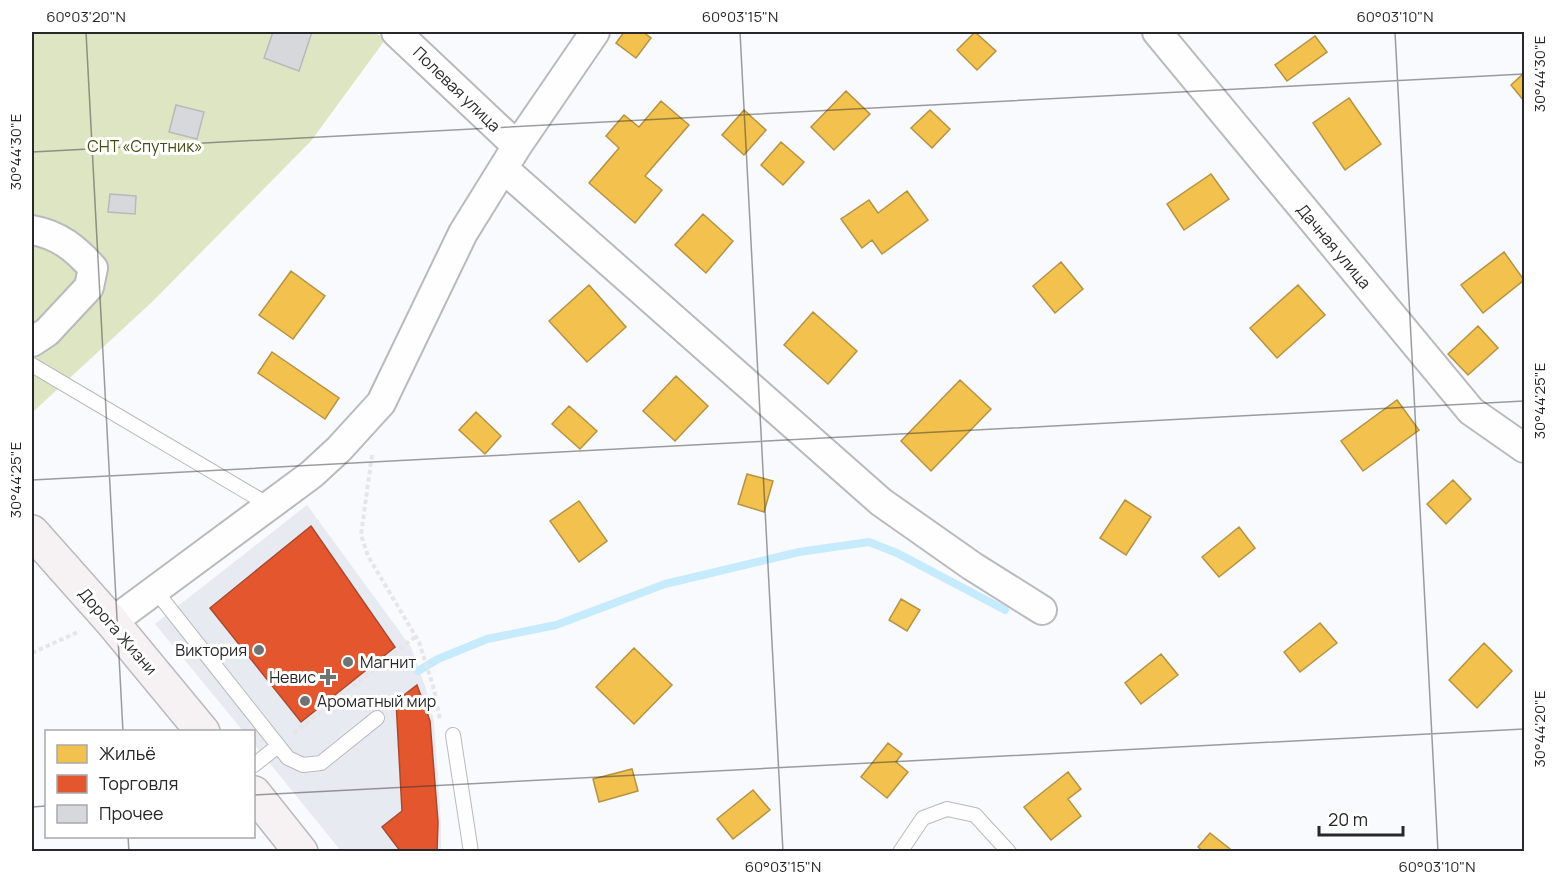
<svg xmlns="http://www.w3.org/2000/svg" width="1556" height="883" font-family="Manrope,sans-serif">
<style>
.built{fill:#e8eaf2}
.green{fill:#dee5c3}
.homes{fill:#f2c14e;stroke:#b59343;stroke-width:1.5}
.shops{fill:#e4572e;stroke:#ac492d;stroke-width:1.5}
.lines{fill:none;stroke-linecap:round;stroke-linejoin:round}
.stream{stroke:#c5ebfc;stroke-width:8}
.building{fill:#d7d8db;stroke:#b9b9bc;stroke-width:1.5}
.lane-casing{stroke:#bababd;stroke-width:16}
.street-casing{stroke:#bababd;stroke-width:32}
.secondary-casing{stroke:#bababd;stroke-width:36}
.path{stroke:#e6e6e7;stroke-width:4;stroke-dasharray:4.5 3;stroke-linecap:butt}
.lane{stroke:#fefeff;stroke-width:14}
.street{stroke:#fefeff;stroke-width:28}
.secondary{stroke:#f6f2f3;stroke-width:33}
.ticks{fill:none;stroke:#28282a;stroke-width:1.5;stroke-opacity:0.45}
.poi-dot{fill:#717274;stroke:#fff;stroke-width:2}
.labels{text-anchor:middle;stroke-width:6;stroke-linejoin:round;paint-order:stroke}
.street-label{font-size:16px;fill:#28282a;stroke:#fff}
.park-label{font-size:16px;fill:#454c10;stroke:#fff}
.poi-label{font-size:16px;fill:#28282a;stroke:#fff;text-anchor:end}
.neatline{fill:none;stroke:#28282a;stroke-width:2}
.ticks-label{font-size:15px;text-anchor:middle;fill:#28282a}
</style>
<rect width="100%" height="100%" fill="#f9fafd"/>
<path class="built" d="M307 505 411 647 426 689 434 721 441 823V851H341L254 744V732L243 731 155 624Z"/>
<path class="green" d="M32 32H375L385 40 311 141 152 302 34 411 32 409Z"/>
<path class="homes" d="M624 32H643L651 38 636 58 616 43Z
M975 32 996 51 977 70 957 50Z
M1315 36 1327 52 1287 81 1275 65Z
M1524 73V101L1511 85Z
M846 91 870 114 834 150 811 127Z
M1349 98 1381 144 1345 170 1313 123Z
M661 101 689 125 645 176 662 190 635 223 589 183 619 148 606 136 624 115 639 127Z
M744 110 766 130 744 155 722 135Z
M930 110 950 129 932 148 911 128Z
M781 142 804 162 783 185 761 165Z
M1211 174 1229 199 1184 230 1167 204Z
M907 191 928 220 882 254 872 240 862 248 841 219 869 200 878 213Z
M703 214 733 241 706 273 675 245Z
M1504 252 1524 280 1483 313 1461 285Z
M1061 262 1083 289 1055 313 1033 286Z
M291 271 325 296 293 339 259 315Z
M589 285 626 327 587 362 549 321Z
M1298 285 1325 315 1277 358 1250 328Z
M813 312 857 351 828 384 784 345Z
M1478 326 1498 348 1468 375 1448 354Z
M272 352 339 398 325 419 258 373Z
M676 376 708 406 675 441 643 411Z
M960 380 991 409 931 471 901 441Z
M1397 400 1419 430 1363 471 1341 441Z
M569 406 597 431 580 449 552 424Z
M476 412 501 436 485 454 459 430Z
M747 474 773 481 764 512 738 504Z
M1453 480 1471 499 1446 524 1427 504Z
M1125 500 1151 517 1126 555 1100 538Z
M579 501 607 541 579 562 550 521Z
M1239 527 1255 548 1219 577 1202 557Z
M901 599 920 610 907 631 889 620Z
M1320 623 1337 643 1300 672 1284 652Z
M1484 643 1512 671 1477 708 1449 680Z
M634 648 672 685 634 724 596 687Z
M1161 654 1178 675 1141 704 1125 683Z
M888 743 902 754 896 762 908 772 887 798 861 777Z
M632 769 638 791 599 802 593 779Z
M1068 772 1081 789 1068 799 1081 816 1051 840 1024 807Z
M753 790 770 810 733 839 717 819Z
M1210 833 1230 849 1228 852H1204L1198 847Z"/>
<path class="shops" d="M311 526 395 647 301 722 210 608Z
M417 685 430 721 438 822 437 852H401L382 827 402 811 396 701Z"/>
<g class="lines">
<path class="stream" d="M418 671 438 659 487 639 556 625 665 584 799 552 869 542 897 553 1005 610"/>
</g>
<path class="building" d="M273 32H312L299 71 264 58Z
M176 105 204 112 197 139 169 132Z
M110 194 136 196 135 214 108 212Z"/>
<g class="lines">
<g class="lane-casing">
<path id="lane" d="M32 365 269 505
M155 590 288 758 303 765 321 763 377 718
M453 735 471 852
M254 765 278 746
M900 852 923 818 947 809 975 815 1009 852"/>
</g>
<g class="street-casing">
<path id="street" d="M396 32 517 146
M1157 32 1471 411 1524 448
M504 169 881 502 972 566 1042 610
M32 230C59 235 75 248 93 268L89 287 47 332 32 342
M112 622 312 474 339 449 381 403 463 233 517 146 595 32"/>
</g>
<g class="secondary-casing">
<path id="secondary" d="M32 532 112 622 203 732
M254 793 301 852"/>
</g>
<path class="path" d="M372 455 361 535 368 556 419 642 434 689 440 720
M32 653 80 631
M294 733 415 637"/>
<use href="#lane" class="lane"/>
<use href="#street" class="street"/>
<use href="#secondary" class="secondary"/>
</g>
<path class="ticks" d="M86 32 123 732M740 32 783 852M1395 32 1438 852M32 152 1524 74M32 480 1524 401M254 795 1524 729M32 807 46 806M128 836 129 852"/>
<g class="poi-dot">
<circle cx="259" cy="650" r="6"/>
<circle cx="348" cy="662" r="6"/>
<path d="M325 668h6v6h6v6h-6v6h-6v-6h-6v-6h6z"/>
<circle cx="305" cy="701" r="6"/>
</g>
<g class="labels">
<g class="street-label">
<text transform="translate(457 89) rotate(44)" y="6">Полевая улица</text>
<text transform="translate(1334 246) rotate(50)" y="6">Дачная улица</text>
<text transform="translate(118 631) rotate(49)" y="6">Дорога Жизни</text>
</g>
<g class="park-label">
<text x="145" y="152">СНТ «Спутник»</text>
</g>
<g class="poi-label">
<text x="247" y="656">Виктория</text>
<text x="360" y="668" text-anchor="start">Магнит</text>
<text x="316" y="683">Невис</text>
<text x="317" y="707" text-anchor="start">Ароматный мир</text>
</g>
</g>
<rect width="1556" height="883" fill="none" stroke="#ffffff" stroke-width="66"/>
<rect x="45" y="730" width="210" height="108" fill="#ffffff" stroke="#a9a9aa" stroke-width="1.5"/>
<rect x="57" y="745" width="30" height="18" fill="#f2c14e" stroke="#a9a9aa" stroke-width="1.5"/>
<text x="99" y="760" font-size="18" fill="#28282a">Жильё</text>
<rect x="57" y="775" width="30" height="18" fill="#e4572e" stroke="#a9a9aa" stroke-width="1.5"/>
<text x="99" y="790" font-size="18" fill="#28282a">Торговля</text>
<rect x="57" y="805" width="30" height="18" fill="#d7d8db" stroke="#a9a9aa" stroke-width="1.5"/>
<text x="99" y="820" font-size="18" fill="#28282a">Прочее</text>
<path d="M1319 826v9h84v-9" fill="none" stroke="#28282a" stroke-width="3"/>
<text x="1328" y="826" font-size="18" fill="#28282a" stroke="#ffffff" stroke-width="4.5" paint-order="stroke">20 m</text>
<rect x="33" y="33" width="1490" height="817" class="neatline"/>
<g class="ticks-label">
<text x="86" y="22">60°03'20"N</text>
<text x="740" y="22">60°03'15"N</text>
<text x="1395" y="22">60°03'10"N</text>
<text transform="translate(1540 74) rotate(-90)" y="5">30°44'30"E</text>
<text transform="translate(16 152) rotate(-90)" y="5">30°44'30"E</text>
<text transform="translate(1540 401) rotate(-90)" y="5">30°44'25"E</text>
<text transform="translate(16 480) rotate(-90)" y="5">30°44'25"E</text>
<text transform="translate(1540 729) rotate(-90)" y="5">30°44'20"E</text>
<text x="783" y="872">60°03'15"N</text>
<text x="1437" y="872">60°03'10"N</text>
</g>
</svg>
